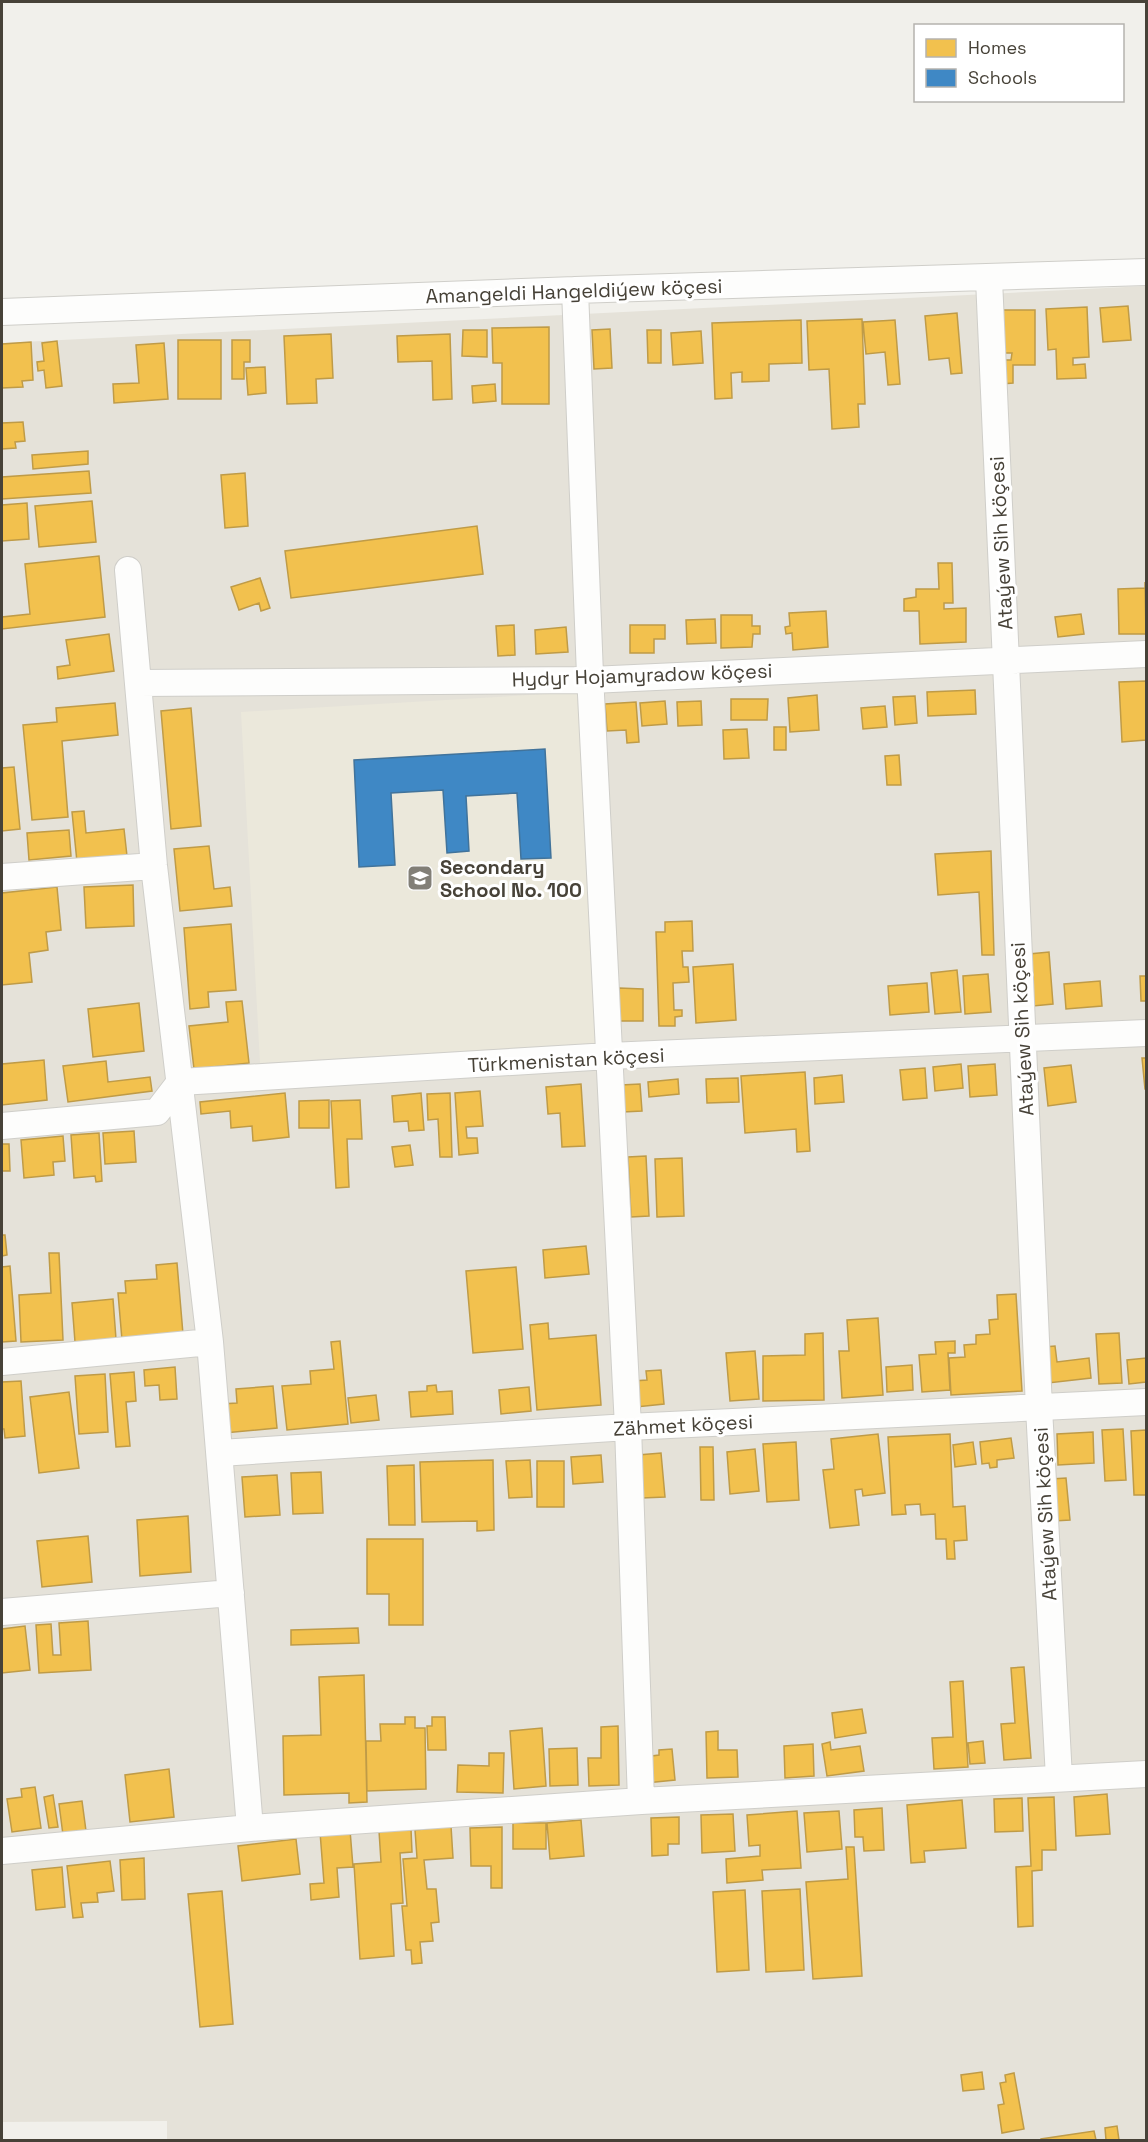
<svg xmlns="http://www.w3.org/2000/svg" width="1148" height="2142" font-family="'Space Grotesk',sans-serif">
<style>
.residential{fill:#e5e2d9}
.education{fill:#ebe8db}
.homes{fill:#f2c14e;stroke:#bf9b47;stroke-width:1.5}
.schools{fill:#3f88c5;stroke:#41739b;stroke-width:1.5}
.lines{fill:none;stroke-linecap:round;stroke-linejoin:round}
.minor-casing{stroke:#cfcec9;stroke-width:28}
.minor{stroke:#fdfdfc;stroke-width:26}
.labels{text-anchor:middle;stroke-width:6;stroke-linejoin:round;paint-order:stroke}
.street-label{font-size:20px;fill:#474238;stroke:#fff}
.poi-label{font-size:20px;font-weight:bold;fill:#474238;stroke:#fff;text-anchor:start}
</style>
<rect width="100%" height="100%" fill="#f1f0eb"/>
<path class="residential" d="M1146 286V2140H167V2121L2 2122V343Z"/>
<path class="education" d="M580 692 599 1043 260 1063 241 712Z"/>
<path class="homes" d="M1128 306 1131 340 1103 342 1100 308Z
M1087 307 1089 357 1073 358V365L1085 364 1086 378 1057 379 1056 349 1048 350 1046 309Z
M999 310H1035V365H1013V383L1002 384V360H1011L1012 353H998Z
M957 313 962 373 951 374 949 358 929 360 925 316Z
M862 319 865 404H858L859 427 832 429 829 369 809 370 807 321Z
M801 320 802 363 769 364V381L742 382V372L731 373 732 398 715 399 712 323Z
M895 320 900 384 888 385 885 352 866 354 863 322Z
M549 327V404H502V363H493L492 328Z
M610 329 612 368 594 369 592 330Z
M463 330H487V357L462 356Z
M647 330H661V363H648Z
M701 331 703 363 673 365 671 333Z
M331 334 333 378 316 379 317 403 287 404 284 336Z
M450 334 452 399 433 400 432 361 398 362 397 336Z
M178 340H221V399H178Z
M232 340H250V362H244V379H232Z
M57 341 62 386 46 388 44 370 38 371 37 362 44 361 42 343Z
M31 342 33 380 22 381 23 387 2 388V344Z
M164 343 168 399 114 403 113 384 139 383 136 345Z
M265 367 266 393 248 395 246 368Z
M495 384 496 401 473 403 472 386Z
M23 422 25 441 15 442 16 448 2 449V423Z
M88 451V464L33 469 32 455Z
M89 471 91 493 2 499V477Z
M245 473 248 526 225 528 221 475Z
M92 501 96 542 39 547 35 506Z
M27 503 29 539 2 541V505Z
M477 526 483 574 291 598 285 551Z
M99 556 105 617 2 629V617L30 614 25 564Z
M938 563H952L953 603H944V609L966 608V642L920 644 919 611H904V599L916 597V589H939Z
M260 578 270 608 261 611 259 603 239 610 231 587Z
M1145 582 1146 634H1119L1118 589 1145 588Z
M826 611 828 647 793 650 792 633 786 634 785 627 790 626 789 613Z
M1081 614 1084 634 1058 637 1055 617Z
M721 615H752V626H760V634H753L752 647 721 648Z
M715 619 716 643 687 644 686 620Z
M514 625 515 655 498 656 496 626Z
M630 625H665V639H654V653H630Z
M566 627 568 652 536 654 535 630Z
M109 634 114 671 58 679 57 667 70 665 66 640Z
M1146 681V740L1122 742 1119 682Z
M975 690 976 714 928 716 927 692Z
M817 695 819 730 790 732 788 698Z
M915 696 917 723 895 725 893 697Z
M731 699H768L767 720H731Z
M665 701 667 724 642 726 640 703Z
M701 701 702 725 678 726 677 702Z
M636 702 639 742 627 743 626 730 607 731 605 704Z
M115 703 118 735 62 741 68 817 32 820 23 725 57 722 56 708Z
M885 706 887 727 863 729 861 708Z
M191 708 201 826 171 829 161 711Z
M774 727H786V750H774Z
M747 729 749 758 724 759 723 730Z
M899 755 901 785H887L885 756Z
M14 767 20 829 2 831V768Z
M84 811 86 833 124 829 127 856 77 862 72 812Z
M69 830 71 856 29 860 27 833Z
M209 846 214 889 230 887 232 906 180 911 174 849Z
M991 851 994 955H982L979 892 938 895 935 854Z
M133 885 134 926 86 928 84 887Z
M57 887 61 930 46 932 48 950 29 953 32 982 2 985V893Z
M692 921 693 951H682L683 967H688L689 982 673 983 674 1010H682V1016L675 1017V1026H659L656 932H665V922Z
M231 924 236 990 208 992 209 1007 190 1009 184 928Z
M1049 952 1053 1004 1033 1006 1029 954Z
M733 964 736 1020 696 1023 693 967Z
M957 970 961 1012 935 1014 931 973Z
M988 974 991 1012 965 1014 963 976Z
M1140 976H1146V1001H1141Z
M1100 981 1102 1006 1066 1009 1064 984Z
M927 983 929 1012 890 1015 888 986Z
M619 988 643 989V1021H619Z
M242 1001 249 1063 194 1069 189 1026 228 1022 226 1002Z
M139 1003 144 1051 93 1057 88 1009Z
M1142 1058H1146V1089H1145Z
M44 1060 47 1100 2 1105V1064Z
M106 1061 108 1082 150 1077 152 1091 68 1102 63 1066Z
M961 1064 963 1088 935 1091 933 1067Z
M995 1064 997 1095 970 1097 968 1066Z
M1071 1065 1076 1102 1048 1106 1044 1068Z
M925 1068 927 1098 903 1100 900 1070Z
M805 1072 810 1151 797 1152 796 1129 745 1133 741 1076Z
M842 1075 844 1102 815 1104 814 1078Z
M738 1078 739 1102 707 1103 706 1079Z
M678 1079 679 1094 649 1097 648 1082Z
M581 1084 585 1146 562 1147 560 1113 548 1114 546 1087Z
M640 1084 642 1111 623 1112 621 1085Z
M480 1091 483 1126 466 1127 467 1138H477L478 1153 459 1155 455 1093Z
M285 1093 289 1137 253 1141 252 1126 231 1128 230 1111 201 1114 200 1102Z
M421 1093 424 1130 409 1131 408 1121 394 1122 392 1096Z
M450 1093 452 1157H440L438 1119 428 1120 427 1094Z
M329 1100V1128H299V1101Z
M360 1100 362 1139H347L349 1187 336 1188 331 1101Z
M134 1131 136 1162 105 1164 103 1133Z
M99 1133 102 1181 96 1182 95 1176 74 1178 71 1135Z
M63 1136 65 1161 53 1162 54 1175 24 1178 21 1140Z
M2 1144H9L10 1171H2V1199Z
M410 1145 413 1165 395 1167 392 1147Z
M646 1156 649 1216 631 1217 628 1157Z
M682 1158 684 1216 657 1217 655 1159Z
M2 1235H5L7 1255 2 1256Z
M586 1246 589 1274 545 1278 543 1250Z
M49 1253H59L63 1340 21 1342 19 1295 51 1293Z
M177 1263 183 1334 122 1340 118 1293H126L125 1281 157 1279 156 1265Z
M10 1266 16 1341 2 1342V1267Z
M516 1267 523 1349 473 1353 466 1271Z
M1016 1294 1022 1391 951 1395 949 1358 965 1357 964 1345 976 1344V1335L990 1334 989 1320 998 1319 997 1295Z
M113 1299 116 1339 75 1342 72 1303Z
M878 1318 883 1395 842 1398 839 1351H849L847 1320Z
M548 1323 549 1339 596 1335 601 1405 537 1410 530 1325Z
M823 1333 824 1400 763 1401V1356L805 1355V1334Z
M1119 1333 1122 1383 1099 1384 1096 1334Z
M340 1341 348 1424 287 1430 282 1386 311 1384 310 1371 334 1369 331 1342Z
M955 1341V1353H948L950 1390 922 1392 919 1355 936 1354 935 1342Z
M1055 1346 1057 1362 1089 1358 1091 1378 1048 1383 1044 1347Z
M755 1351 759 1399 730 1401 726 1353Z
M1146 1358V1382L1129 1384 1127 1360Z
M912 1365 913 1390 887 1392 886 1367Z
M175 1367 177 1399 160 1400 159 1385 145 1386 144 1370Z
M661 1370 664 1404 636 1407 633 1381 647 1380 646 1371Z
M134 1372 136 1401 126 1402 130 1446 116 1447 110 1374Z
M105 1374 108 1432 79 1434 75 1376Z
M21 1381 25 1436 5 1438 4 1429H2V1382Z
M436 1385 437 1392 452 1391 453 1414 411 1417 409 1392 427 1391V1386Z
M273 1386 277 1428 224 1433 221 1404 237 1403 236 1389Z
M529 1387 531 1411 501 1414 499 1390Z
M69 1392 79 1468 39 1473 30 1397Z
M376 1395 379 1420 351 1423 348 1398Z
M1123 1429 1126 1480 1105 1481 1102 1430Z
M1146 1430V1495H1134L1131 1431Z
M1093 1432 1094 1463 1058 1465 1057 1434Z
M878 1434 885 1493 863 1496 862 1489 855 1490 859 1525 830 1528 823 1470 834 1469 831 1439Z
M950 1434 953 1507 965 1506 967 1540 954 1541 955 1559H947L946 1539H936L935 1514 921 1515 920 1504 905 1505 906 1514 892 1515 888 1437Z
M1011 1438 1014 1458 997 1460V1467L990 1468 989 1463 982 1464 980 1442Z
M796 1442 799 1500 767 1502 763 1444Z
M973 1442 976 1464 955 1467 953 1445Z
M700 1447H713L714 1500H701Z
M755 1449 759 1491 730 1494 727 1452Z
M661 1453 665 1497 642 1498 638 1455Z
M601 1455 603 1482 573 1484 571 1457Z
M493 1460 494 1530 477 1531V1521L422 1522 420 1462Z
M530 1460 532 1497 509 1498 506 1461Z
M537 1461H564V1507H537Z
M414 1465 415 1525H389L387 1466Z
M321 1472 323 1513 293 1514 291 1473Z
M277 1475 280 1515 245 1517 242 1477Z
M1066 1478 1070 1520 1054 1521 1051 1479Z
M188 1516 191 1572 140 1576 137 1520Z
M88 1536 92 1582 42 1587 37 1541Z
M367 1539H423V1625H389V1594H367Z
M88 1621 91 1670 39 1673 36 1625 51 1624 53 1655H61L59 1623Z
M25 1626 30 1670 2 1673V1629Z
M358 1628 359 1643 291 1645V1630Z
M1024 1667 1031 1758 1004 1760 1001 1724 1015 1723 1011 1668Z
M364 1675 367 1802 349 1803V1793L284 1795 283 1736 321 1735 319 1677Z
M963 1681 968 1767 934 1769 932 1738 953 1737 950 1682Z
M862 1709 866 1733 835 1738 832 1713Z
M405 1717H415V1728H425L426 1789 367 1791 366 1741H381L380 1724H405Z
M432 1717H445L446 1750H428L427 1726H432Z
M618 1726 619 1785 589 1786 588 1758H601V1727Z
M542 1728 546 1786 514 1789 510 1731Z
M718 1731V1750H737L738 1777 707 1778 706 1732Z
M983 1741 985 1763 970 1764 968 1743Z
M830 1742 831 1750 860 1746 864 1771 827 1776 822 1744Z
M813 1744 814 1776 785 1778 784 1746Z
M577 1748 578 1785 550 1786 549 1749Z
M672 1749 675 1780 646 1783 644 1757 659 1755V1750Z
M489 1753H504L503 1793 457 1792 458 1765 489 1766Z
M169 1769 174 1817 130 1822 125 1775Z
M35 1787 41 1828 12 1832 7 1799 22 1797 21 1789Z
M1107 1794 1110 1834 1076 1836 1074 1797Z
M53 1795 58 1827 49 1828 44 1797Z
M1054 1797 1056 1850H1042V1870L1032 1871 1033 1926 1018 1927 1016 1867 1031 1866 1028 1798Z
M1022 1798 1023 1831 995 1832 994 1799Z
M962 1800 966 1848 924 1851 925 1862 911 1863 907 1805Z
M82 1801 86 1831 63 1835 59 1804Z
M882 1808 884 1850 864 1851 863 1837H855L854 1810Z
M797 1811 801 1868 762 1870 763 1880 727 1883 726 1859 760 1856V1845L749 1846 747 1815Z
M839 1811 842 1849 807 1852 804 1813Z
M733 1814 735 1851 702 1853 701 1815Z
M679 1817V1844H668V1855L652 1856 651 1818Z
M581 1820 584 1856 550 1859 547 1823Z
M513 1823H546V1849H513Z
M451 1826 453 1858 424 1860 427 1889H436L439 1922 431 1923 433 1941 420 1942 422 1963 412 1964 411 1950H406L402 1906H407L403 1859 417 1858 415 1830Z
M502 1827V1888H491V1866H471L470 1828Z
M411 1829 412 1852 400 1853 403 1903 391 1904 394 1956 360 1959 354 1864 381 1862 379 1831Z
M350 1830 353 1867 337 1868 339 1897 311 1900 310 1884 324 1883 320 1832Z
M296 1839 300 1874 242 1881 238 1846Z
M846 1847H854L862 1976 813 1979 806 1882 848 1879Z
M144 1858 145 1899 122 1900 120 1860Z
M110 1861 114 1891 97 1893 98 1902 81 1903 83 1917 73 1918 67 1866Z
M62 1867 65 1907 36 1910 32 1870Z
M800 1889 804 1970 766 1972 762 1891Z
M745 1890 749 1970 717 1972 713 1892Z
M222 1891 233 2024 200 2027 188 1894Z
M982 2072 984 2089 963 2091 961 2075Z
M1014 2073 1024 2129 1002 2133 998 2105 1004 2104 1000 2083 1006 2082 1005 2075Z
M1117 2126 1119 2140H1106L1105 2128Z
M1094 2131 1096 2140H1041V2139Z"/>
<path class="schools" d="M545 749 551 858 521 859 517 793 466 796 469 851 447 853 443 790 391 793 395 865 359 867 354 760Z"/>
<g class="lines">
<g class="minor-casing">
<path id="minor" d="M989 279 1039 1408 1059 1778
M575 290 590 675 628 1427 641 1801
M2 312 575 290 1146 272
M128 570 154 866 210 1342 250 1828
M138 683 591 680 1146 654
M2 877 154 866
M2 1126 157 1112 180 1082 609 1056 1146 1033
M2 1362 210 1342
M220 1453 628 1427 1146 1402
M2 1612 231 1593
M2 1851 250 1828 641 1801 1146 1774"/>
</g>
<use href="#minor" class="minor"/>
</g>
<defs>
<g id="school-square" transform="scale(1.35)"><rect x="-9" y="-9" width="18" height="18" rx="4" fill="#827f77" stroke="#fff"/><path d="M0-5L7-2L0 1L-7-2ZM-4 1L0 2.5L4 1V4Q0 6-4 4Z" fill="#fff"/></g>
</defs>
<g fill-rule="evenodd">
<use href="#school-square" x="420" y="878"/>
</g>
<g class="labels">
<g class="street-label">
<text transform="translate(574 291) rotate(-2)" y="7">Amangeldi Hangeldiýew köçesi</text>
<text transform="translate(1001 543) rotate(-93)" y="7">Ataýew Sih köçesi</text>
<text transform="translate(642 675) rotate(-2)" y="7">Hydyr Hojamyradow köçesi</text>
<text transform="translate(1022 1029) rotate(-93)" y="7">Ataýew Sih köçesi</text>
<text transform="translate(566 1060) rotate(-3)" y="7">Türkmenistan köçesi</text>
<text transform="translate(683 1425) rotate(-3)" y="7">Zähmet köçesi</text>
<text transform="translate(1045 1514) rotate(-93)" y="7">Ataýew Sih köçesi</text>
</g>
<g class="poi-label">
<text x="440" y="874">Secondary<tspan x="440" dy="23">School No. 100</tspan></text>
</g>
</g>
<rect width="1148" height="2142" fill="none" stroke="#474238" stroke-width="6"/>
<rect x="914" y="24" width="210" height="78" fill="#ffffff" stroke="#b5b3af" stroke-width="1.5"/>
<rect x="926" y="39" width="30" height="18" fill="#f2c14e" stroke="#b5b3af" stroke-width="1.5"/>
<text x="968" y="54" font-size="18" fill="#474238">Homes</text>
<rect x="926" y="69" width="30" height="18" fill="#3f88c5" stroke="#b5b3af" stroke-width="1.5"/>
<text x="968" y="84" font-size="18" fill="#474238">Schools</text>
</svg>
